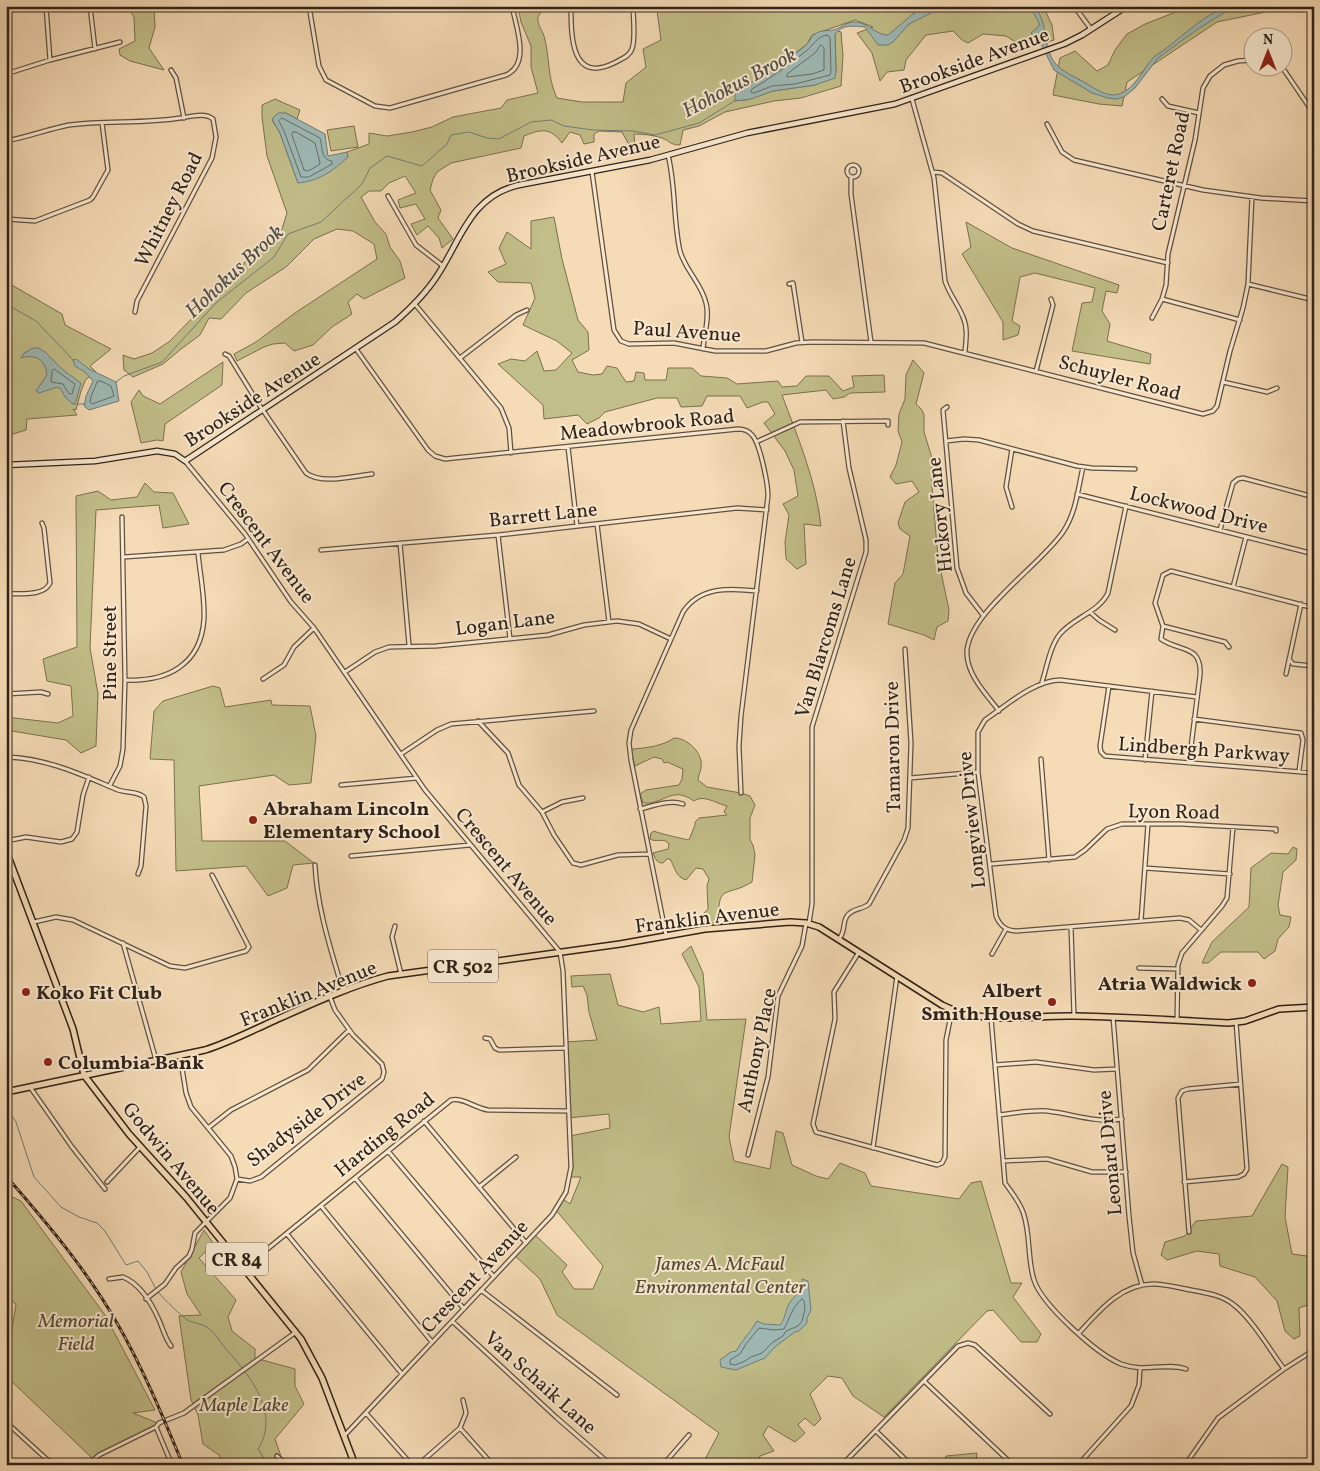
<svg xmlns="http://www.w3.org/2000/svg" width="1320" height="1471" font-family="Vollkorn,serif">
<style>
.green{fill:#c2be89;stroke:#7a7050}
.water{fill:#9eb9b5;stroke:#727d76}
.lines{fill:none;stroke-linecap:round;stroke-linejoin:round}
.shore{stroke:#686e66;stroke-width:1}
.stream{stroke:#727d76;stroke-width:1}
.street-casing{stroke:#625040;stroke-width:5.5}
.secondary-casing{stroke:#312218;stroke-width:7}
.primary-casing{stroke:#312218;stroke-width:8}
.street{stroke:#f8e8d0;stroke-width:3}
.secondary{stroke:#f8e8d0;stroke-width:4.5}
.primary{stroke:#f5dbb6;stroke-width:5}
.rail-casing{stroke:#312218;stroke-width:3}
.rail{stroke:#f8e8d0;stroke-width:1;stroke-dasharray:4;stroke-linecap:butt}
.poi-dot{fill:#8f2418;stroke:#f8e8d0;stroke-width:2}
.labels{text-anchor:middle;stroke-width:4;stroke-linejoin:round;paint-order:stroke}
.shield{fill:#f8e8d0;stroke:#6d5d4f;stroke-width:1}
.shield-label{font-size:19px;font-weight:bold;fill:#312218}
.street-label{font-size:20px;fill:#312218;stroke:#f8e8d0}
.poi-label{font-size:20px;font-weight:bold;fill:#312218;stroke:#f8e8d0;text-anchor:start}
.park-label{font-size:20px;font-style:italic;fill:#554934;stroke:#f8e8d0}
.water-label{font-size:21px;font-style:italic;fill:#524f47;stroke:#f8e8d0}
</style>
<rect width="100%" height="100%" fill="#f5dbb6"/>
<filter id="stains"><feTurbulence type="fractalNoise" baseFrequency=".004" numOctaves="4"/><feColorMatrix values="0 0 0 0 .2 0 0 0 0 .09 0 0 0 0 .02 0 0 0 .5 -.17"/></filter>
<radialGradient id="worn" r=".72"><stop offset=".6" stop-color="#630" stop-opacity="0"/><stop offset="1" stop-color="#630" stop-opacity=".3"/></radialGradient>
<path class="green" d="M127 6H154L155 27 149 48 164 70 130 61 120 55 119 49 135 41 134 17Z
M518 6H556L542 10C541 13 539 15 538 17 537 24 542 30 544 36 550 57 547 77 557 98L582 102H623L626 83 646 67 643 49 661 40 657 11V6H1043L1052 25 1054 40 1031 47 1020 45 1006 36 983 34 968 43 962 40 953 31 926 35 906 60 904 70 887 72 880 81 872 53 857 33 873 27 855 20 812 35 807 44 735 100H746L773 91 815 85 836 72 835 30 841 32 843 56 841 86 801 98 774 101 725 112 699 126 683 130 680 145C670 145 670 141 662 138 653 135 643 134 634 134L635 147 628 143 622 132 599 131 594 134V142L584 144 580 135 570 132 562 143C550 127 541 129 524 136L521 148 451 163 437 172 433 179 430 190 441 210 438 218 453 239 442 248 439 238 428 226 417 235 411 224 425 219 416 204 400 208 398 200 416 193 405 176 389 183 381 191H369L361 197 375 222 386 234 390 247 400 261 405 278 364 299 357 294 348 302 352 314 332 327 313 345 294 351 285 343 273 344 264 347 237 361 234 354 256 342 295 313 377 259 374 244 353 231 337 229 314 239 286 267 246 293 221 319 209 318 200 335 181 349 163 364 133 377 124 370 123 355 134 359 152 353 170 341 198 312 209 294 220 285 230 284 247 259 269 246 282 229 287 213 267 156 262 117V105L275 99 300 110 297 119 286 113 272 120 280 133 298 183 348 157 347 152 369 144V133L387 136 412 132 432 127 453 117 501 108 507 100 538 93 531 67V46L521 22Z
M1191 6H1295L1217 22 1127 82 1122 106 1099 104 1053 95 1060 58 1075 51 1097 71 1108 65 1115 50 1127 34 1145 24Z
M354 126 358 147 331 151 327 130Z
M554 217 562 259 578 320 588 332 589 350 572 360 578 372 593 375 602 374 607 366 617 368 626 382 634 381 636 372 644 373 645 380H666L668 368H692L701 376 727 378 737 384 778 381 782 387 797 386 806 376H829L843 391 854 387 852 376 884 375 885 392 850 393 844 397 833 399 826 390 782 395C798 438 816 480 821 526L804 524 806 564 797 569 786 559 785 542 789 515 783 504 798 496 794 470 785 451 764 423 775 414 768 402H763L747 408 740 396H707L702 406 681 407 677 398H657L605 412 599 418 587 424 578 415 544 419 543 405 498 364 511 359 525 361 537 351 544 371 556 370 572 353 557 341 523 325 535 298 531 283 498 282 488 272 506 264 499 248 507 232 531 249V221Z
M966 222 1012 248 1119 285 1117 293 1106 291 1102 311 1110 324 1107 341 1151 354 1150 364 1072 351 1082 303 1092 302 1095 288 1035 273 1020 277 1012 321 1020 326 1018 335 1003 340V322L962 254 971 247Z
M10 284 62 314 65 325 111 349 90 366 97 373 86 379 81 391 76 410 73 409 77 415 27 419 26 430 13 434 6 427V289H11Z
M913 360 924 373 916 404 922 410 924 415V432L932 458V486L938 558 949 610 948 621 937 627 934 640 924 635 888 624 895 583 903 574 910 536 900 529 898 523 905 502 919 492 912 481 896 484 890 477 896 465 902 442 898 431 899 414 905 399 906 375Z
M223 362 222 385 165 424 163 441 157 440 141 443 131 402 139 390 143 396 160 404Z
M145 483 154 492 173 493 189 524 163 528 159 505 96 510 90 648 98 694 96 746 81 753 66 740 6 730V717L58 723 73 716 71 686 47 681 43 659 77 647 76 496 98 491 111 500 137 497Z
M213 686 220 688 225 707 271 700 272 705 310 706 316 736 311 783 289 785 274 775 199 786 202 841H285L314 863 293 865 287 888 268 896 246 866 176 871 174 760 150 759 154 711 163 701Z
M674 738C688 738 704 754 701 768 700 773 698 776 698 780L707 787 741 793 750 796 755 805 750 818V840L753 845 755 855 752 882C726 898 717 882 719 923H706L703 920 704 913 708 909 707 886 709 879 703 869 696 868 686 880C676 877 675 868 670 859H667L663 863C656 863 656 859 653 853L668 849 669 844C664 837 656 843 650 839L651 833 654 831C657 833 684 839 689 840L695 825V822L699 818 727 815 724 812 727 806C717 804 704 794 694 801 671 785 665 805 643 803L640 794 646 790 679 785 682 779 683 769 667 762 664 763 662 759 654 757 635 766 631 751 633 749C646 748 663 746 674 738Z
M1293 847 1297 849 1296 860 1283 872 1278 905 1280 915 1291 917 1289 927 1278 939 1275 951 1264 959 1258 952H1221L1208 963H1202L1212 942 1249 907 1251 868 1271 853 1288 854Z
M691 946 703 973 707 1020 746 1019 729 1137 734 1161 770 1169 776 1131 783 1133 792 1165 816 1176 828 1179 840 1163 865 1173 871 1186 959 1199 971 1183 981 1181 1011 1283H1022L1013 1297 1041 1334 1037 1342H1021L993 1310 987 1311 884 1417 853 1396 842 1378 828 1376 810 1394 821 1419 814 1426 805 1418 798 1425 805 1433 795 1442 768 1426 763 1435 774 1451 760 1456 758 1465H743L737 1459 733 1465H702L719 1433 557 1315 540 1279 514 1255 534 1234 567 1265 562 1272 574 1289H593L603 1266 555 1209 563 1199 570 1204 581 1177H570V1136L610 1128 609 1114 567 1118 565 1042 597 1040 589 1012 587 995 583 986 572 987 571 976 610 974 618 1005 643 1012 659 1007 661 1024 701 1021 699 987 682 954Z
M1282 1164 1288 1167 1285 1217 1292 1254 1314 1257V1303L1299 1308 1300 1336 1294 1339 1285 1331 1277 1301 1255 1277 1220 1266 1219 1254 1197 1251 1167 1260 1161 1255 1165 1242 1185 1236 1196 1221 1252 1216Z
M6 1194 21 1201 105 1315 155 1410 133 1413 160 1424 93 1459 6 1376V1342H10L16 1304 6 1296Z
M204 1230 214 1244 199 1258 236 1300 228 1317 232 1331 255 1349V1358L295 1369V1386L304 1404 275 1439 284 1465H224L219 1455 203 1444 198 1415 191 1400 179 1316 201 1315 187 1294 181 1272Z
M977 1453 976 1463 977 1465H943L946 1456Z"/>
<path class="water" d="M937 6H1034C1049 22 1042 46 1055 63 1061 71 1075 77 1084 82 1094 88 1107 98 1119 94 1135 89 1142 70 1153 58 1157 54 1163 51 1168 47 1185 34 1214 6 1235 6L1198 29 1158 58 1135 88 1124 97 1116 99 1108 98 1092 93 1054 70 1042 46 1031 33 1040 25 1033 12 1030 10 1012 8 965 12H933L909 24 893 42 888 45H878L865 27C853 26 843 24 835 34L836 72 835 78 815 85 773 91 751 99 735 101V93C747 83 767 75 781 65 789 59 797 52 805 46 809 43 811 37 815 34 821 30 826 31 833 30 840 29 846 22 854 22 868 22 875 35 888 35L913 14 920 10Z
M278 113H286L325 134 328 156 347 152 348 157C333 171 319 181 298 183L280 133 272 119Z
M33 348H38L45 352 63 370 81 383 76 401 73 404 65 397 61 389 57 387 39 393 36 391 47 375C45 359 36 354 21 358L24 353Z
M76 359 89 369 116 382 119 401 89 410 84 406 86 396 93 381 85 372 75 366 73 360Z
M802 1279 808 1281 811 1310 807 1318V1323L799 1331 795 1332 776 1346 765 1358 736 1370 721 1367 720 1360 731 1352 736 1351C742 1340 751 1332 757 1321L764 1324 780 1325C785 1319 785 1313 788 1306 792 1296 805 1292 802 1279Z"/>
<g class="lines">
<path class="shore" d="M827 35 830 37 831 72 830 75 795 84 772 86 754 93 751 92 752 89C771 78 789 65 806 51 814 45 816 37 827 35Z
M821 45 824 48V70L812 74 787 77V74L815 53Z
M282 118 320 138C323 148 320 159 332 161V164L309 177H301L284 131 279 121Z
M293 132H296L315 143 320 163 319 165 308 171 304 170 292 135Z
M54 369 75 384 72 394H69L63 384 51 382 52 371Z
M98 381H101L111 386 114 396 92 404 90 402 91 397Z
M802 1299 804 1301 805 1309 802 1321 798 1326 786 1331 783 1336 773 1342 762 1353 751 1357 743 1362 735 1365 730 1364V1360L740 1354 746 1344 759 1328 774 1330 784 1329C790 1318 792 1307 802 1299Z"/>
<path class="stream" d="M6 304 36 321 74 361
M116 382 124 376 162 362 216 303 274 257 288 234 321 222 362 184 370 168 387 156 422 166 447 144 451 135 469 132 487 138 499 139 531 122 551 120 564 126 593 130 633 131 655 135 699 123 736 100
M73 404H85
M7 1108 16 1122 34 1177 61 1207 79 1217 97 1223 105 1231 126 1265 138 1261 147 1272 156 1289
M158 1292C165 1300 181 1316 189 1321 195 1323 202 1324 207 1327 214 1332 220 1341 225 1348 249 1374 281 1413 258 1449L263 1457 264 1465"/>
<g class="street-casing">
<path id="street" d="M46 6 50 60
M90 6 95 49
M309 6 319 66 326 80 375 106 390 108 506 75C531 64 516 27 512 6
M571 6C571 36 571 84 614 63 621 59 629 57 632 49 636 38 633 18 633 6
M1074 6 1091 29
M1282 67 1314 114
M171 70 176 78 184 118
M6 74 50 60 120 42
M912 99 934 178 945 281C949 294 958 304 963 317 968 328 966 340 965 352
M1162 99 1168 106 1199 113
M1047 124 1062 152 1074 160 1203 190 1261 198 1314 201
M6 141C28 137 48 129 69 125 106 120 143 124 180 118 190 117 204 112 213 119L216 137 212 158 137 301 135 312
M668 155C676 187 673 220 680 251 685 270 702 284 706 303 710 317 704 335 703 349
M847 171a6 6 0 1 1 12 0a6 6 0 1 1-12 0Z
M592 172 614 330 621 341 629 344 674 343 715 351H766L796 343 812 342 924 343 1203 414 1213 411 1217 406 1230 351 1243 308 1248 284 1252 197
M933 172 942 173 1018 224 1033 231 1168 263
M851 177V194L871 342
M388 196 416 245 443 266
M6 219 35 221 90 200 93 197 108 170 102 123
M789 284 793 283 802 342
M1248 284 1314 300
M1162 299 1240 320
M414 303 501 408 509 428 511 453
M1152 318 1162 299 1166 285 1168 254 1195 140 1203 88 1210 76 1224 65 1238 61 1252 60
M356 349 428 450 435 456 445 459 738 429C743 429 748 430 752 435 760 443 768 484 768 496L741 716 739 746 741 793
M225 354 229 356 260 406 306 473C322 485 353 476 372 474
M460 358 516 315 527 310
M1036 371 1053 305 1051 299
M1223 382 1267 392 1277 388
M947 407 943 410 957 568 966 593 983 615
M946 441 964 439 979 440 1077 466 1092 468 1135 469
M756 442 800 422 888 421V425
M568 447 577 526
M185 461 245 534 291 602 314 628 425 790 560 952 563 971 571 1167 566 1192 552 1215 344 1436
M1077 494 1314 554
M1012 507 1006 487 1012 449
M597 524 609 622
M1220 530 1233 483 1238 479 1243 478 1314 497
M498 535 510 639
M400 543 409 645
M321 550 498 535 737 508 767 510
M124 557 224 550 241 544 248 539
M1233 587 1246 537
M6 594C19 593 44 597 50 583L44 528 42 523
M1090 612 1099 620 1115 630
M1163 626 1225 642 1229 647
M1289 659 1293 664 1314 666
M345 672 375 652 389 647 436 646 548 635 584 625 617 621 639 624 671 639
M1286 674 1301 604
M263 679 284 665 294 647 314 628
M125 680C167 682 201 665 204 619 205 597 200 574 198 553
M1042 682C1047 667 1050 646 1060 634 1073 618 1099 612 1108 593L1126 506
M1109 686 1100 746 1101 752 1105 756 1314 773
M6 694 41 692 48 694
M1197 697 1060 680C1033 681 1007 705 985 720L978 732V772L996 916C1000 926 1006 931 1017 931L1180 918 1189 920 1201 930
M999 711C987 695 968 676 967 655 964 616 1041 565 1063 532 1076 513 1078 489 1083 467
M1194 719 1301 733 1303 740 1299 771
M478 721 508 753 519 785 542 812 554 835 573 863 581 865 618 855 650 854
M401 754 437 730 451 724 594 711
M6 757C47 758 82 775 118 790 127 793 137 791 144 797L146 806 141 866 138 874
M1041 759 1049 860
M1145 760 1152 691
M1189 763 1200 675C1202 644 1179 652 1161 639L1163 626 1155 603 1163 575 1171 571 1314 608
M910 778 978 772
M110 785 120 766 123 749 125 680 122 517
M341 785 417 778
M640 809C653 806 670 799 683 804
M542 812 562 802 583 798
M6 841 26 837 61 842 72 839 77 832 83 795 89 777
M351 856 470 845
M991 864 1075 857 1085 850 1107 829 1122 824H1181L1276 829V831
M315 865C317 908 331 950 343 991
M1145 868 1230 874
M1141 921 1148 824
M34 922 56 917 73 920 170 966 185 968 246 951 249 947 212 875
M809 923 812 904V727L866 552V540L849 468 843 421
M395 926 392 937 401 974
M1071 927 1074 1016
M666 935 631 760 629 743 631 730 683 612C700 586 730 588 757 591
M839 939C846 931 842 923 847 916 852 908 862 910 869 904L904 840 908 828 911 743 905 649
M123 943 156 1060
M859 952 834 992 835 1019 813 1124 816 1132 937 1165 942 1163 945 1157 946 1040 952 1010
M992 954 1006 929
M1139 968 1177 969
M1113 1017 1129 1216 1133 1253 1142 1285
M991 1018 1005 1183C1012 1193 1019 1201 1023 1212 1031 1234 1027 1258 1034 1280 1042 1305 1097 1354 1121 1364 1145 1373 1166 1362 1186 1369
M1177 1020 1178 965 1182 953 1222 906 1227 898 1233 827
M485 1038 490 1039 495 1048 499 1050 565 1048
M995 1065 1036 1062 1094 1070 1117 1069
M30 1087 72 1147 105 1189
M999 1115C1015 1113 1031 1110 1047 1111 1074 1114 1093 1123 1122 1119
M424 1121 526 1243
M208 1128 231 1110 308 1070 349 1030
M873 1148 897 976
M388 1151 494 1277
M748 1155 768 1077 778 996 802 946 806 923
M1003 1161 1047 1159 1092 1172H1126
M355 1178 464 1309
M237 1179 250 1181 261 1177 382 1079 384 1072 382 1064 353 1035 335 1010 330 997
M107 1182 140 1147
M1184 1182 1238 1177 1244 1174 1247 1169 1236 1022
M479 1187 516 1157
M321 1206 432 1342
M1189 1232 1178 1098 1182 1091 1188 1089 1241 1084
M287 1234 402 1374
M244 1268 451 1100C462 1097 475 1108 488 1110L568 1111
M109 1279 123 1277C140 1284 152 1304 159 1320 163 1329 165 1338 171 1346
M481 1290 617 1395
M146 1299 165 1284 176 1268 189 1256 192 1249 195 1233 230 1198 237 1179 235 1167 231 1156 191 1107 186 1093 180 1056
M452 1321 557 1418 611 1465
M1079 1333C1099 1311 1121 1284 1153 1284 1166 1284 1179 1288 1191 1290 1206 1293 1222 1295 1234 1305 1252 1319 1270 1350 1284 1369
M925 1382 1013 1465
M366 1413 412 1465
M6 1422 53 1465
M156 1427 172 1465
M460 1428 493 1465
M876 1431 907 1461
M277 1456 287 1465
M1187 1462 1200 1465
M88 1465 99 1455 156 1427 159 1423 184 1413 199 1402 296 1332
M418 1465 460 1428 466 1413 463 1400
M663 1465 689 1435
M842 1465 958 1346 968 1343 975 1345 1050 1414
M1078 1465 1131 1406 1139 1385 1140 1369
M1185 1465 1218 1418 1284 1369 1314 1350
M1312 1465 1314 1457"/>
</g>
<g class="secondary-casing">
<path id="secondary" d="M6 465 95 461 157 451 175 454 185 461 395 322C411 308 426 293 437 276 461 240 470 196 519 185L650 160 747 133 895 104 1064 44 1082 35 1127 6"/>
</g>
<g class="primary-casing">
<path id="primary" d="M6 851 73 1029 84 1075 129 1134 186 1197 301 1339 322 1378 355 1465
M6 1092 205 1050C227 1043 247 1033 269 1023 307 1006 347 987 388 976L620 944 705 929 790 922 806 923 819 927 942 1005C983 1026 1030 1015 1074 1016 1126 1017 1177 1020 1228 1023L1245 1021 1279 1009 1314 1007"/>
</g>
<use href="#street" class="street"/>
<use href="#secondary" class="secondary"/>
<use href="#primary" class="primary"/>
<g class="rail-casing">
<path id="rail" d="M6 1176C47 1223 86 1269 117 1323 143 1368 163 1417 183 1465"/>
</g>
<use href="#rail" class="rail"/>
</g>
<g class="poi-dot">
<circle cx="253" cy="820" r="5"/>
<circle cx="1252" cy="983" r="5"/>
<circle cx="26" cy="992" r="5"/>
<circle cx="1052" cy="1002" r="5"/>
<circle cx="48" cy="1062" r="5"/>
</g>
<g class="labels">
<g class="shield">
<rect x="428" y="949.5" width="70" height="33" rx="4"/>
<rect x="206" y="1242.5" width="62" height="33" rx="4"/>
</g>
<g class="shield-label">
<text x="463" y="973">CR 502</text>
<text x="237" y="1266">CR 84</text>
</g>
<g class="street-label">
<text transform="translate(974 60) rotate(-20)" y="7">Brookside Avenue</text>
<text transform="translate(583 158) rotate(-13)" y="7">Brookside Avenue</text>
<text transform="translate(1170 171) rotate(-78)" y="7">Carteret Road</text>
<text transform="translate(168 209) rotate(-63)" y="7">Whitney Road</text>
<text transform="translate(687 331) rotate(4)" y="7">Paul Avenue</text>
<text transform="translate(1120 377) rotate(15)" y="7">Schuyler Road</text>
<text transform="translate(252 399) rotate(-33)" y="7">Brookside Avenue</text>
<text transform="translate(647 424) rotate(-6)" y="7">Meadowbrook Road</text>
<text transform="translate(1199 509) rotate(14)" y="7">Lockwood Drive</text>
<text transform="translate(543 514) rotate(-6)" y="7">Barrett Lane</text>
<text transform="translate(939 515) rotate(-96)" y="7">Hickory Lane</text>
<text transform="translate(267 542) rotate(53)" y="7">Crescent Avenue</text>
<text transform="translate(505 622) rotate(-7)" y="7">Logan Lane</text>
<text transform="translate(825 637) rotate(-73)" y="7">Van Blarcoms Lane</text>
<text transform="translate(109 653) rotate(-90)" y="7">Pine Street</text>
<text transform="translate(892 747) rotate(-91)" y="7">Tamaron Drive</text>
<text transform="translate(1204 749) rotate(4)" y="7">Lindbergh Parkway</text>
<text transform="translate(1174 811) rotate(1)" y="7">Lyon Road</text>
<text transform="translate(971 820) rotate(-96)" y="7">Longview Drive</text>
<text transform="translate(507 866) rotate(50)" y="7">Crescent Avenue</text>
<text transform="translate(707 917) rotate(-7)" y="7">Franklin Avenue</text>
<text transform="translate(308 993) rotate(-22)" y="7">Franklin Avenue</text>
<text transform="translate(756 1050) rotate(-78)" y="7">Anthony Place</text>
<text transform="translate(306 1119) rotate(-37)" y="7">Shadyside Drive</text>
<text transform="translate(384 1134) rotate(-39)" y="7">Harding Road</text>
<text transform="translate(1109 1153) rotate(-95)" y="7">Leonard Drive</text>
<text transform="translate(172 1158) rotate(50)" y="7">Godwin Avenue</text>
<text transform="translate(474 1276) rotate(-47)" y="7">Crescent Avenue</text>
<text transform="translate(541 1382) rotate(42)" y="7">Van Schaik Lane</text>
</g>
<g class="poi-label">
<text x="263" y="815">Abraham Lincoln<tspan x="263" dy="23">Elementary School</tspan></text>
<text x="1242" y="990" text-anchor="end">Atria Waldwick</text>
<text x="1042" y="997" text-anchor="end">Albert<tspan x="1042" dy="23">Smith House</tspan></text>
<text x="36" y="999">Koko Fit Club</text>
<text x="58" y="1069">Columbia Bank</text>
</g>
<g class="park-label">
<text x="720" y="1270">James A. McFaul<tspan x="720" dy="23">Environmental Center</tspan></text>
<text x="76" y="1327">Memorial<tspan x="76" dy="23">Field</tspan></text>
<text x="244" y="1411">Maple Lake</text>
</g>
<g class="water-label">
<text transform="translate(739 82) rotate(-28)" y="7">Hohokus Brook</text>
<text transform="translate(234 271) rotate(-43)" y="7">Hohokus Brook</text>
</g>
</g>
<rect width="1320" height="1471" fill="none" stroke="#f5dbb6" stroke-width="25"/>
<rect x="8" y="8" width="1305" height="1456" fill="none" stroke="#312218" stroke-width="2.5"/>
<rect x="12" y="12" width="1295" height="1446" fill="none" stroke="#312218"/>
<g transform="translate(1268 52)"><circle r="24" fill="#f8e8d0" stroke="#a89986"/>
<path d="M0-4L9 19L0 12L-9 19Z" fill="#8f2418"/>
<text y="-8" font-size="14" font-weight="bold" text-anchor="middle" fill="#312218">N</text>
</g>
<rect width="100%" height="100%" filter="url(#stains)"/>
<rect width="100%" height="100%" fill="url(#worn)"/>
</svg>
